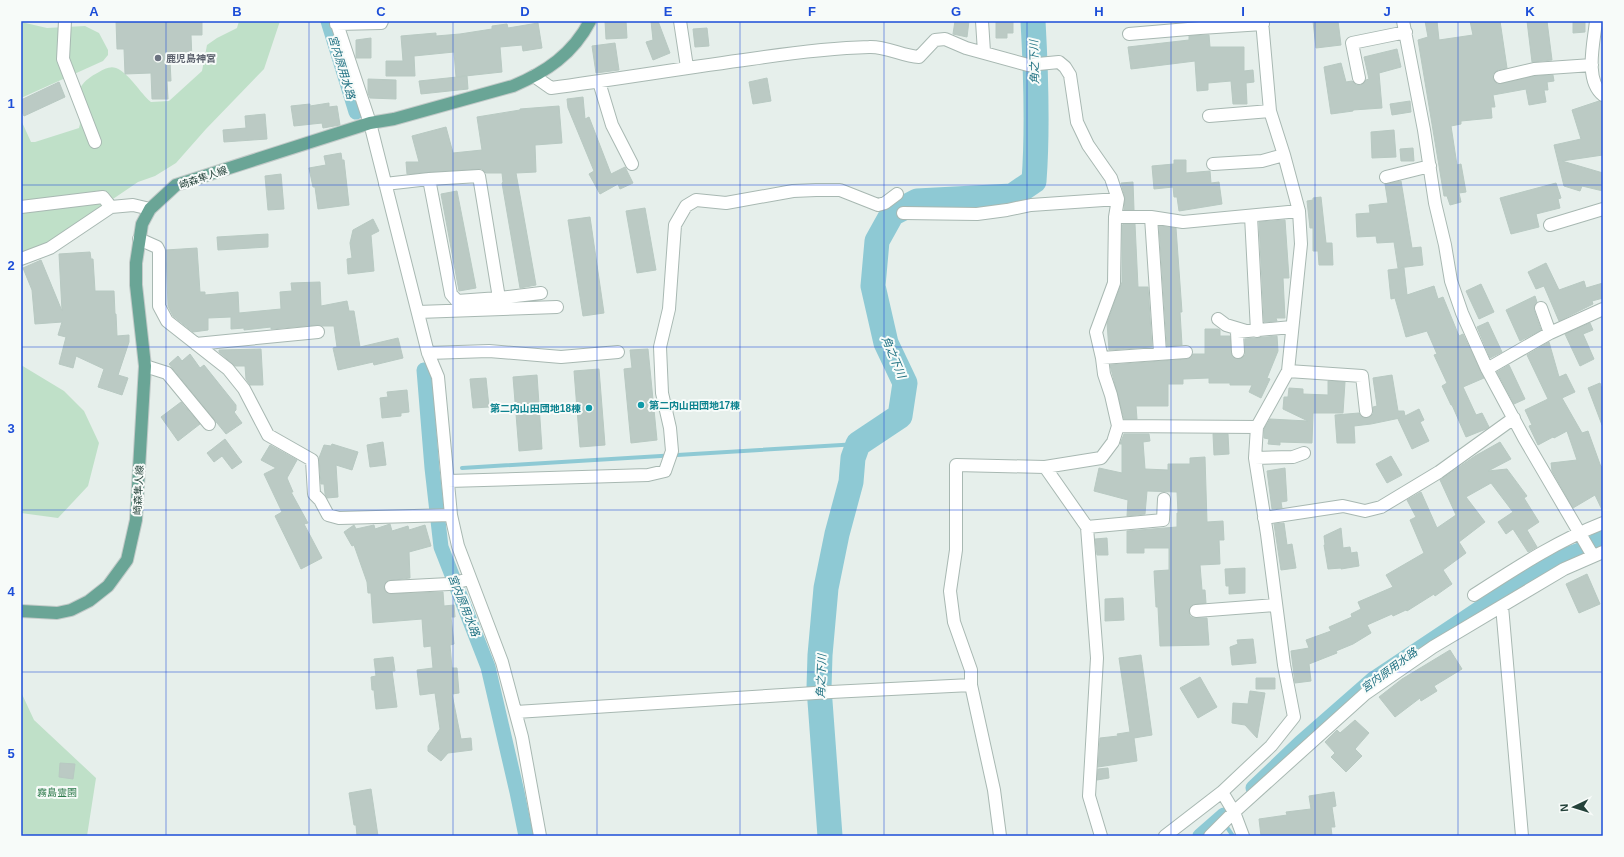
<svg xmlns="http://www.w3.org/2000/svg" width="1624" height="857" font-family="Helvetica,'Noto Sans JP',sans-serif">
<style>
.green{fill:#bfe0c8}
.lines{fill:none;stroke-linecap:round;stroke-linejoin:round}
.stream{stroke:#8ec9d4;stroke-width:4}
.canal{stroke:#8ec9d4;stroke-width:15}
.river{stroke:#8ec9d4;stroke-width:25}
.building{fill:#bbcac4;stroke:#b8c9c2}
.minor-casing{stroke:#a8b8b2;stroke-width:14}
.major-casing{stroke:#c2cac8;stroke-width:14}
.minor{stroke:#fff;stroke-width:12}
.major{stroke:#6aa596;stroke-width:12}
.grid{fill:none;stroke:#1d4ed8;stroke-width:1;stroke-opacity:0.55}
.worship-dot{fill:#6b7280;stroke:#f7fbf9;stroke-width:1.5}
.culture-dot{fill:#0f9aa8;stroke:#f7fbf9;stroke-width:1.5}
.labels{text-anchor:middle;stroke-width:4;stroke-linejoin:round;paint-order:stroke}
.worship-label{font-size:10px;font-weight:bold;fill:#5b616d;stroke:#f7fbf9;text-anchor:start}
.street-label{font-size:10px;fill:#24423a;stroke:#f7fbf9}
.culture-label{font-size:10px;font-weight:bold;fill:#0d838f;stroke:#f7fbf9;text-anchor:start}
.park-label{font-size:10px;fill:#2d7a4b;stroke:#f7fbf9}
.water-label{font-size:11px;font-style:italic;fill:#1c6f80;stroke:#f7fbf9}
.neatline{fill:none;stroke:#1d4ed8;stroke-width:1.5}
.grid-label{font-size:13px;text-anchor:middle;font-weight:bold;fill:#1d4ed8}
</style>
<rect width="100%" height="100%" fill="#e6efeb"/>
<path class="green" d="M239 21H280L264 69 206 129 176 163 155 176 138 182 48 243 21 254V120L31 142H35L79 128 80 124C77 99 72 86 99 72 104 69 110 66 116 68 129 73 140 93 151 102L169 101 202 71 207 45 217 38 237 28Z
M21 22 47 28 85 26 99 33 108 50V55L103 61 21 98Z
M21 365 64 391 84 411 99 443 88 486 58 518 21 513Z
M21 692 34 720 96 778 87 836H30L21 833Z"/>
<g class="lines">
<path class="stream" d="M432 468H436
M462 468 858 444
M1224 823 1233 836"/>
<path class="canal" d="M328 21 356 112
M424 370 432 468 441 547 488 667 517 792 526 836
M1253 788 1300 743 1373 679 1550 561 1582 549 1603 537
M1200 836 1224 815"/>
<path class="river" d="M830 836 819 688 820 655 826 588 837 534 851 482 853 458 858 444 900 416 905 383 886 343 873 286 877 241 892 214 917 201 1012 196 1034 181C1038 128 1036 74 1033 21"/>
</g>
<path class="building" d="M116 21H202V35H191L192 60 170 61 171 81H167L168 99H152L151 73 125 74 124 49H117Z
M605 21H626L627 38 606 39Z
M651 21H658L670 53 653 60 646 42 653 40Z
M955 21H969L967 37 953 34Z
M996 21H1013V33H1007V38H996Z
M1313 21H1338L1341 45 1316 48Z
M1425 21H1437L1439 40 1473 35 1470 21H1500L1507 68 1498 70 1493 74V79L1497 84 1535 76 1553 75 1554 81 1547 82 1548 90H1544L1546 102 1529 105 1526 89 1493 95 1495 107H1491L1492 118 1461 121V124L1451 126 1457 165 1461 164 1466 192 1459 193 1461 202 1450 205 1447 196H1444L1418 40 1428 37Z
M1527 21H1547L1552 60 1532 62Z
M1573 21H1585V32L1573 33Z
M538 23 542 48 523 51 522 45 500 47 502 72 456 77 454 52 414 56 415 76H386V61H403L401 36 436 33V36L460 34 492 29V26L507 24 508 28Z
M707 28 709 46 695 47 693 29Z
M1209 35 1210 47H1244V71L1253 70 1254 82 1246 83 1247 104H1233L1231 81 1208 83V90L1197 91 1195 61 1131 69 1128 47 1189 40V36Z
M371 38V58H356V40Z
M615 43 619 70 596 73 592 46Z
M1397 49 1401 67 1379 73 1382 108 1353 110V111L1331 114 1324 67 1341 63 1346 82 1352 81 1356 85H1361L1366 80 1369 79 1364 57Z
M467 76 468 89 421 94 419 81Z
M767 78 771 101 753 104 749 82Z
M368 79 396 80V99L370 98 368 93Z
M59 82 65 97 24 116 21 110V100Z
M583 97 585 119 589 117 611 174 625 167 633 183 620 189 618 184 600 194 589 174 594 171 568 108 567 99Z
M1410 101 1411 112 1392 115 1390 104Z
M1599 101 1603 102V155L1562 161 1603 173V191L1582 186 1580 191 1564 186 1554 145 1581 139 1572 110Z
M329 103V107L337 106 340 125 323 128 322 123 294 126 291 106 310 104V106Z
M559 106 562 143 535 145 536 172 516 173 536 285 520 288 502 183 503 182 502 173H486L482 169H479L407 174 406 162H419L412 136 446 127 453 153 482 150 477 117 520 110V109Z
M265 114 267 139 224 142 223 130 246 128 245 116Z
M1394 130 1396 157 1372 158 1371 132Z
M1413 148 1414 161H1401L1400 149Z
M341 153 342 160H344L349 205 318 209 315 187H313L309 168 326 165 324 156Z
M1174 160H1186V173L1210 171 1211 183 1219 182 1222 204 1179 211 1177 197H1174L1173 187 1154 189 1152 166 1174 164Z
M281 174 284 209 268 210 265 176Z
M1401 181 1412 248 1421 247 1423 265 1398 268 1394 242 1377 243 1376 236 1357 237 1356 214 1370 213 1369 205 1388 203 1385 184Z
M1133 182 1134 210H1124L1125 198 1121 183Z
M1556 183 1561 198 1558 199 1560 208 1536 214 1539 227 1511 234 1500 198Z
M457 191 476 288 459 291 441 194Z
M1321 197 1326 243H1332L1333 265H1319L1318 251H1313V228H1310L1307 201 1313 200V198Z
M645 208 656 270 637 273 626 211Z
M590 217 604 313 583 316 568 220Z
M373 219 379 231 371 235 374 271 348 274 347 259 352 258 350 243 353 230Z
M1285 220 1289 278H1283L1285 318H1276L1277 321 1264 322 1259 222Z
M1125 224H1135L1138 287H1148L1152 347 1109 350 1107 323 1122 282V225Z
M1159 226 1176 228 1182 312H1180L1182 345 1167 346Z
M268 234V247L218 250 217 237Z
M197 248 200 292H205V295L238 292 239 313 281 309 280 292 292 291 291 283 320 282 321 306 347 301 349 311H354L360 347 398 338 403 358 374 365 373 362 338 370 333 348 337 347 334 326H323L317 325 271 329V327L244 330V328L231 329V317L208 318V330L193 332 173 316 168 306 166 250Z
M90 252 91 259H93L95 291H114L115 314H116L117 336 129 335V342L118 375 128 378 122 395 98 387 104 369 76 356 73 368 59 364 66 337 58 335 62 322 35 324 32 290 23 268 41 260 62 311 59 254Z
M1546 263 1559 290 1584 281 1586 288 1603 283V298L1592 301 1593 304 1559 321 1544 286 1536 289 1528 272Z
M1404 268 1407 295 1434 286 1438 299 1443 297 1459 336 1463 334 1484 378 1463 387 1476 415 1482 413 1489 427 1486 429 1466 437 1452 405H1451L1442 386 1447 383 1434 355 1437 354 1427 331 1406 337 1395 298 1391 299 1388 270Z
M1481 284 1494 312 1479 319 1466 291Z
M1535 296 1537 302 1534 306V310L1541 330 1520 341 1506 310Z
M1488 322 1502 352 1490 358 1477 327Z
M1590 323 1593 330 1583 334 1594 359 1580 366 1565 334Z
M1205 329H1218L1220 330V336H1230L1232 356 1238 359 1242 358 1245 355V339L1277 336 1278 351 1267 378 1270 379 1261 398 1249 392 1252 385H1230V383H1209V378L1183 379V384H1168V406H1136L1137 419H1124L1110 365 1187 359 1190 358 1193 354H1205Z
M1549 342 1559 377 1566 374 1575 392 1562 398 1582 433 1588 431 1601 467 1603 466V512L1595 495 1573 508 1552 471 1551 463 1577 460 1567 431 1554 438 1553 437 1538 445 1529 426 1532 425 1525 410 1548 399 1527 355Z
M261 349 263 385H250L246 379 245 366H235L219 352V350Z
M648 349 657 440 631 443 624 369 632 368 630 350Z
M190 354 200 368 204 365 236 405V410L234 412 242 423 226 434 169 364 178 356 182 361Z
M1509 365 1525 399 1514 404 1497 372Z
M599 369 605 445 580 447 574 371Z
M537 375 542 449 519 451 513 377Z
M1392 375 1398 411H1404L1405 416 1419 409 1424 420 1420 422 1429 441 1412 449 1398 419 1400 418 1371 424 1354 426 1355 443H1337L1335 415 1359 413 1363 418 1370 417 1373 414V407L1377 406 1373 378Z
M486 378 489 407 473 408 470 379Z
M1328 381 1345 382 1343 413H1313L1312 443 1280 442V445L1268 444 1269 439 1264 438V429L1270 419 1308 421 1283 409 1284 397H1288L1289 388 1303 389V394L1328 395Z
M1600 383 1603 392 1602 425 1588 388Z
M407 390 409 412 401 413V416L382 418 380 398 388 397 387 392Z
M181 402 200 424 178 441 161 417Z
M1124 434H1149L1150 441 1143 442 1145 469 1168 470V464H1190V458L1205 457 1207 522 1223 521 1224 540H1219L1220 564 1200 565 1202 590H1205L1206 603 1192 605 1189 611 1190 616 1193 618H1207L1209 645 1160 646 1158 607H1156L1154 571 1169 570V548H1144V553H1127V531L1177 527V513H1178L1177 492 1147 491 1145 514 1127 516 1128 500 1094 491 1099 468 1122 473V444H1120Z
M1213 434H1228L1229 454 1214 455Z
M225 439 242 462 232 469 222 456 214 462 207 453Z
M383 442 386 465 370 467 367 445Z
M1500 442 1511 459 1488 471 1507 469 1527 496 1524 498 1539 522 1527 530 1537 547 1528 552 1513 529 1506 534 1498 522 1513 512 1491 483 1466 497 1485 522 1459 542 1466 553 1443 570 1452 584 1435 596 1434 594 1407 611 1406 610 1393 616 1392 614 1367 625 1371 633 1353 644 1336 651 1337 653 1309 664 1311 681 1295 683 1291 651 1309 648 1306 640 1331 631 1329 627 1352 617 1351 614 1361 609 1358 602 1393 587 1386 575 1424 553 1410 520 1416 517 1407 500 1421 492 1437 528 1456 515 1440 480 1475 456Z
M332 444 358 452 352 470 336 465 338 497 327 498 325 494 324 484H321L319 458 324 445 331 446Z
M270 445 297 460 287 478 293 492H291L308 523 304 524 322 558 301 569 275 516 282 512 264 474 276 468 261 460Z
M1391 456 1402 475 1387 483 1376 464Z
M1285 468 1287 501 1281 502 1282 508 1272 509 1267 471Z
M1284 523 1287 545 1292 544 1296 568 1281 570 1274 524Z
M390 524 392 531 408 526 409 530 425 525 431 546 409 552 410 578 387 581 384 587 385 591 391 594 443 592 444 606 454 605 455 617H451L454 644 450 645 452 668H457L459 693 452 694 461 739 471 738 472 750 448 753 441 761 428 751V746L440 729 435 693 420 695 417 670 433 668 431 646 424 647 422 619 373 623 371 593H368L367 582 354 545 352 546 344 532 354 525 356 529 374 525 375 529Z
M1341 528 1343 548 1350 547 1351 553 1357 552 1359 566 1341 569V568L1328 569 1324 545H1325L1324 536Z
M1107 538 1108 555H1097L1095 539Z
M1245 568V593L1229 594V586H1226L1225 569Z
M1587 574 1600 604 1579 613 1566 584Z
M1123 598 1124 620 1105 621V599Z
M1253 639 1256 663 1232 665 1230 647 1238 644 1237 640Z
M1450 650 1462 669 1434 686 1437 691 1421 701 1420 698 1395 717 1379 697 1402 679Z
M1141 655 1152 735 1134 738 1137 761 1098 767 1100 738 1118 736 1117 734 1130 732 1119 658Z
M393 657 395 671H392L397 707 376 709 374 690H372L371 677 376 676 374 659Z
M1200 677 1217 707 1198 718 1180 688Z
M1256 678H1275V689H1256Z
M1250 691 1265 693 1257 738 1245 725 1232 723 1233 703 1248 704Z
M1355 720 1369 733 1355 749 1362 756 1346 772 1331 757 1335 753 1325 742 1337 730 1340 733Z
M60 763 75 764 73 779 59 777Z
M1108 768 1109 778 1097 780 1098 769Z
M371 789 378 836H357L356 825H354L349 793Z
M1334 792 1336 806 1332 807 1335 827H1331L1332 836H1261L1259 819 1287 815 1286 812 1311 809 1309 796Z"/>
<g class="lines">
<g class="minor-casing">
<path id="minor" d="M65 21 63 59 95 142
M336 21 370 123 428 353 438 377 451 515 458 546 502 662 522 737 540 836
M680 21 687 67
M982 21 984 52
M1403 21 1424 130 1435 203 1445 245 1451 281 1462 313 1487 369 1524 438 1593 556
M1596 21C1594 42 1584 80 1603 95
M336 24 381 23 382 21
M1129 34 1200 28 1263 24
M534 76 551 88C618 79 684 68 751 59 791 53 829 48 869 47 886 46 902 56 919 57L935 40 945 39 966 48 1028 65 1059 62 1065 67 1070 75 1077 122 1088 145 1111 178 1118 199 1115 217 1114 283 1096 332 1102 358 1104 374 1111 395 1118 426 1113 442 1101 458 1045 467 956 465V550L950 591 954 622 971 670V685L994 790 1000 836
M1500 77 1534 69 1592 65
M1359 78 1352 43 1406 32
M599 82 612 125 632 164
M1209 116 1270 111
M1213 164 1262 161 1284 155
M1386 177 1430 166
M385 184 429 179 479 176 499 298 457 301 451 294 429 179
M21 207 103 197 111 207
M903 213 977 214 1007 210 1031 205 1118 199
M1251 216 1257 331
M1115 217H1151L1183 222 1299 211
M1151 217 1160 353
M1550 225 1603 209
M139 239 157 247 159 251V306L167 321 228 369 244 389 268 435 312 460 314 494 320 500 328 515 339 518 451 515
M21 259 50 248 111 207 133 205 150 209
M499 298 541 293
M1541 308 1550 333
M418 312 557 307
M1218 319 1226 325 1246 331
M196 344 318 332
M1238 352 1237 332 1292 327
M428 353 489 351 561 357 618 352
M1102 358 1186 352
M145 366 167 373 209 424
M1487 369 1550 333 1603 309
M1288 371 1362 376 1366 411
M1118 426 1257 427
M1255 458 1293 457 1304 453
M1045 467 1087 527
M448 481 648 475 665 471 672 451 670 428 662 393 660 347 669 309 675 225 686 206 696 200 726 203 793 191 816 190H840L878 205 885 203 897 194
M1264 518 1343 506 1365 511 1381 507 1439 472 1514 418
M391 587 449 584 470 579
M1474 595C1516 568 1557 541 1603 523
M1502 606 1522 836
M1196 611 1276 605
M516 712 831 692 971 685
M1101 836 1089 796 1097 658 1087 527 1163 520 1164 499
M1165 836 1222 792
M1210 836 1234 812 1365 694 1433 647 1564 569 1603 552
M1243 836 1234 812 1222 792 1271 746 1294 717 1284 665 1267 534 1255 458 1257 427 1288 371 1301 244 1299 211 1284 155 1270 111 1262 21"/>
</g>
<g class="major-casing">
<path id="major" d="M21 611 57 613 71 610 89 601 108 586 127 560 136 520 145 366 136 285V263L142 224 150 209 176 185 370 123 394 119 513 86C546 72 573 54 590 21"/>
</g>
<use href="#minor" class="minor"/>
<use href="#major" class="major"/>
</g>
<path class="grid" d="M166 21V836M309 21V836M453 21V836M597 21V836M740 21V836M884 21V836M1027 21V836M1171 21V836M1315 21V836M1458 21V836M21 185H1603M21 347H1603M21 510H1603M21 672H1603"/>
<circle class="worship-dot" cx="158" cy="58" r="4"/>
<g class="culture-dot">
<circle cx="641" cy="405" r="4"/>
<circle cx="589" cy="408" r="4"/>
</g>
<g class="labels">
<g class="worship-label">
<text x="166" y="62">鹿児島神宮</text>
</g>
<g class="street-label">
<text transform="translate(203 177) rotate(-19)" y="4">崎森隼人線</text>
<text transform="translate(138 490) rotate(-87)" y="4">崎森隼人線</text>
</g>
<g class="culture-label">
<text x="649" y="409">第二内山田団地17棟</text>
<text x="581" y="412" text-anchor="end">第二内山田団地18棟</text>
</g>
<g class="park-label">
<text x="57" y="796">霧島霊園</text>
</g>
<g class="water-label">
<text transform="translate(1034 62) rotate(-91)" y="4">角之下川</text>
<text transform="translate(342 67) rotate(73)" y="4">宮内原用水路</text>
<text transform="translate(894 357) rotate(67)" y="4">角之下川</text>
<text transform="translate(464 605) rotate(68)" y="4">宮内原用水路</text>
<text transform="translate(1389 670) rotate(-36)" y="4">宮内原用水路</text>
<text transform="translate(821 676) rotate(-88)" y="4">角之下川</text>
</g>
</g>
<rect width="1624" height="857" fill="none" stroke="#f7fbf9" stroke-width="44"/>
<g transform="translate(1574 807) rotate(266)" stroke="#f7fbf9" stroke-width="3" paint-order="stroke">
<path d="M0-3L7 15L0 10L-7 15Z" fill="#24423a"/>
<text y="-6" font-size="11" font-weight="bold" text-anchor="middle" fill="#24423a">N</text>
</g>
<rect x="22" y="22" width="1580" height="813" class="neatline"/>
<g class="grid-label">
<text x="94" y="16">A</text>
<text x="237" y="16">B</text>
<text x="381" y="16">C</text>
<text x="525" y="16">D</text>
<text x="668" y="16">E</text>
<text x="812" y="16">F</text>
<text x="956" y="16">G</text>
<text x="1099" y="16">H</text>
<text x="1243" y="16">I</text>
<text x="1387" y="16">J</text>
<text x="1530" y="16">K</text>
<text x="11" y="108">1</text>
<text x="11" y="270">2</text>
<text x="11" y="433">3</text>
<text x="11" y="596">4</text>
<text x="11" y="758">5</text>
</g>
</svg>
